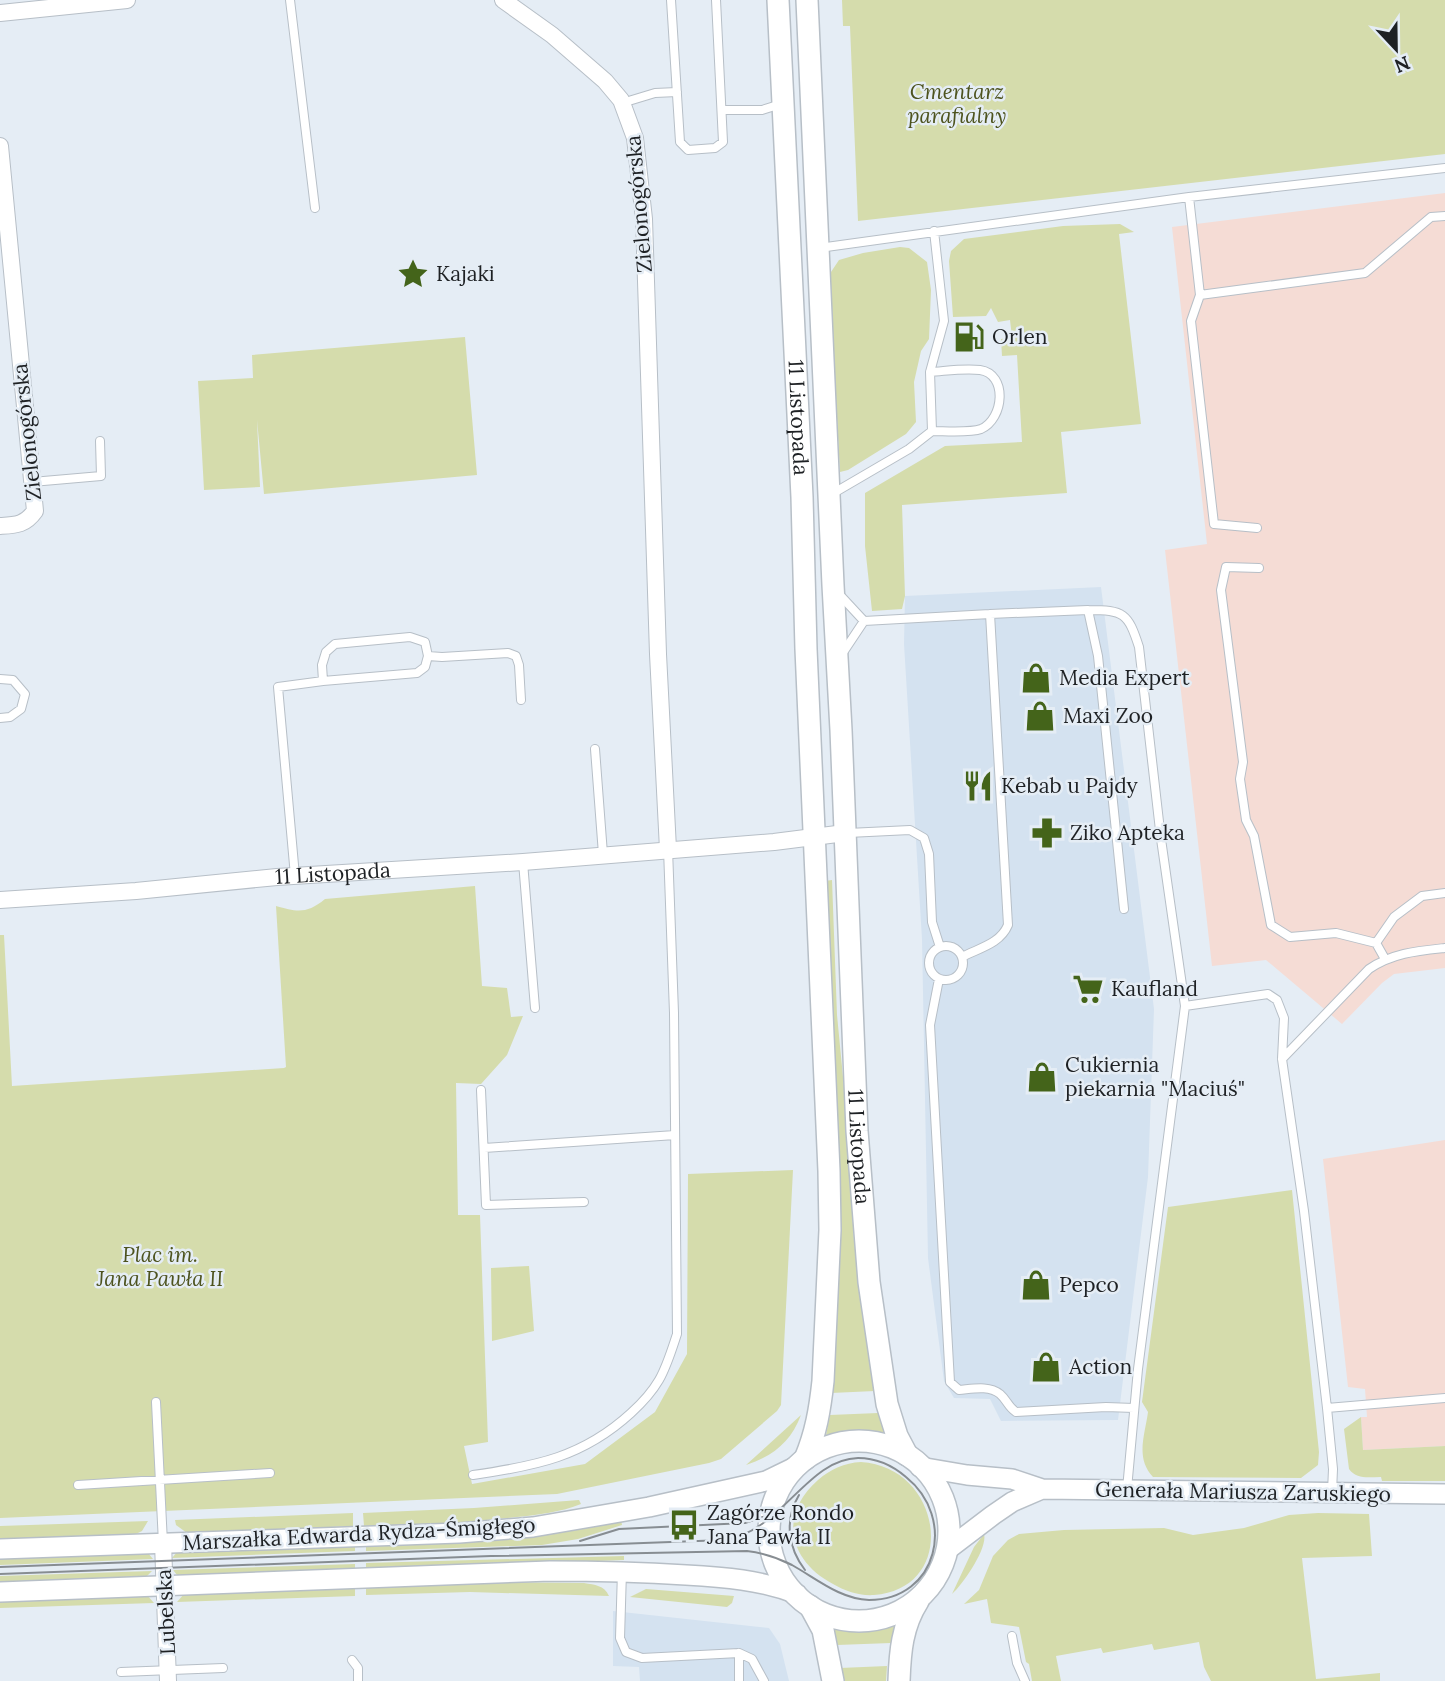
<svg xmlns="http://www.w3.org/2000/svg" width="1445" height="1681" font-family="Lora,serif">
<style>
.built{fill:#d4e2f0}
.industrial{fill:#f5dcd5}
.green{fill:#d5dcac}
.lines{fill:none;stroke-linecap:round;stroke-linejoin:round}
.service-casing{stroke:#b7bfc7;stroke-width:10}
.minor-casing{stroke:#b7bfc7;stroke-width:18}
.tertiary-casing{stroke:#b7bfc7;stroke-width:22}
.secondary-casing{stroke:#b7bfc7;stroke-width:24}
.service{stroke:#fff;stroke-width:8}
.minor{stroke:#fff;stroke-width:16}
.tertiary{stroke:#fff;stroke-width:19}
.secondary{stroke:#fff;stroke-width:21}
.tram{stroke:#878d92;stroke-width:2}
.labels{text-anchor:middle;stroke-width:5;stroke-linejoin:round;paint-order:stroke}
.park-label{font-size:21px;font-style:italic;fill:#4d531e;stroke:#e5edf5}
.street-label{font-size:21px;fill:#1e2124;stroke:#e5edf5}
.poi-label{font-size:21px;fill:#1e2124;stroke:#e5edf5;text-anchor:start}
</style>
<rect width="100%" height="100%" fill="#e5edf5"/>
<path class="built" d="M1101 587 1154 1009 1148 1177 1118 1420 1001 1421 990 1399 954 1398 944 1381 928 1258 922 939 904 644 905 596Z
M613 1611 769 1628 780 1644 789 1681H640L639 1667 613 1666Z"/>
<path class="industrial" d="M1445 193V968L1394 974 1382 983 1342 1024 1266 960 1212 966 1165 550 1207 544 1172 227Z
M1445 1140V1446L1363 1450 1361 1417H1367L1365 1389 1348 1387 1323 1159Z"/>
<path class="green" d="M842 0H1445V154L858 221 850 26H843Z
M1120 224 1134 232 1119 234 1141 424 1061 432 1067 493 902 505 905 596 902 609 872 611 865 546V493L945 446 1022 442 1017 355 1002 356 1001 339 1012 337 1010 320 998 322 991 308 986 316 953 317 949 261 951 251 964 239 1063 226Z
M900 247 909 248 927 262 931 290 929 339 921 351 914 382 916 422 906 434 848 470 840 472 829 275 839 260 863 253Z
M465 337 477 475 264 494 257 420 260 487 204 490 198 381 253 378 252 355Z
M832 880 837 1015 846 1108 854 1241 875 1391 831 1393 825 881Z
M475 886 482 986 507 988 511 1017 523 1016 507 1055 481 1084 456 1083 458 1215H480L488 1442 464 1446 472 1484 585 1464 655 1412 687 1354 688 1174 793 1170 781 1405 777 1411 721 1459 709 1463 557 1494 0 1518V935H4L12 1086 284 1068 286 1067 276 906C297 912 307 914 325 899Z
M1292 1190 1319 1452 1318 1465 1301 1478 1153 1477C1135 1458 1145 1435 1148 1412L1142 1402 1168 1207Z
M529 1266 534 1331 492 1341 491 1268Z
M878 1413 885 1432 882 1433 856 1431 826 1435 830 1415Z
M801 1415C791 1442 773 1456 746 1465Z
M1361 1417 1363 1450 1445 1446V1481H1382L1381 1477C1369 1477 1357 1480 1349 1469L1344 1429Z
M861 1462C943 1467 960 1588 874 1595 859 1596 845 1591 833 1584 789 1561 778 1515 818 1480 831 1469 844 1463 861 1462Z
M579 1500 581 1504C561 1512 538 1515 517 1517 466 1523 415 1525 364 1526L363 1513 474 1508Z
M353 1513V1526L187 1533 176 1525 175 1520Z
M1318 1513 1369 1514 1372 1556 1302 1558 1316 1679 1380 1673V1681H1211L1204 1667 1199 1642 1154 1650 1152 1644 1103 1653 1101 1648 1056 1656 1061 1681H1032L1029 1664 1026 1662 1019 1627 991 1623 987 1599 964 1604 979 1590 993 1556 1008 1540 1019 1534 1064 1530 1164 1528 1193 1535 1244 1528 1289 1515Z
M621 1520 622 1525 578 1539 542 1545 366 1551V1544L524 1538Z
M148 1521 142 1531 134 1535 0 1541V1526Z
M984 1534C988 1548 963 1584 952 1594L974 1547Z
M355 1544V1551L172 1558 177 1552Z
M148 1553 153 1559 0 1565V1558Z
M624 1556V1560L366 1570V1563Z
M355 1564V1570L182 1577 177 1575 173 1570Z
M152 1571 145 1578 0 1583V1576Z
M477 1582 584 1583C595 1585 604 1585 609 1596L470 1592 366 1595V1587Z
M355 1586V1596L177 1602 184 1594Z
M646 1589 734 1596 732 1603 727 1607 630 1597Z
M147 1595 154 1603 0 1608V1601Z
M894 1624 896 1627 891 1643 837 1645 831 1629 834 1627C856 1631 873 1631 894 1624Z
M887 1666 886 1681H842L840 1668Z"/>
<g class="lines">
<g class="service-casing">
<path id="service" d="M290 0 315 208
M671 0 680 142 688 150 715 148 723 142 716 0
M622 103 655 93 677 92
M722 110H762L781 104
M1189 197 1200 295 1191 321 1214 524 1257 528
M819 248 1189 197 1445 168
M1200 295 1365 273 1431 217 1445 216
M930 372C946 371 964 368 980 370 1008 374 1004 419 981 429 970 433 945 431 932 431
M32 482 101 476 100 441
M832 494 909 449 932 431 930 372 944 321 934 231
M1259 568 1226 567 1221 590 1243 762 1240 779 1246 820 1254 836 1271 925 1290 937 1336 933 1376 943
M838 593 864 621 990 614
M1088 610C1124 610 1128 613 1139 647L1161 839 1185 1006 1138 1369 1127 1489
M842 654 864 621
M428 656 442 657 508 653 516 656 519 665 521 700
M0 679 13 680 25 694 21 709 10 717 0 718
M595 749 603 854
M848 833 910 830 924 838 929 854 932 922 940 947
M523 862 535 1008
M295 876 278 687 323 681 417 673 425 667 428 656 425 642 410 637 335 644 326 652 322 665 323 681
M929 963a17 17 0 1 1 34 0a17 17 0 1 1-34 0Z
M962 957C979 948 1000 944 1008 925L990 614 1088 610 1098 656 1124 909
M1385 959 1376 943 1394 917 1422 896 1445 893
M939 979 930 1025 950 1382 959 1390C972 1389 989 1385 1000 1394 1007 1400 1008 1407 1016 1412L1106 1407 1134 1408
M1185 1006 1268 994 1277 1000 1284 1018 1282 1059 1304 1211 1327 1408 1333 1469 1332 1492
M1282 1059 1369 969C1393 953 1417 951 1445 948
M481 1090 486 1205 584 1202
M484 1148 675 1135
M156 1402 163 1543
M1327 1408 1445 1398
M473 1475C536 1466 583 1457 631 1413 642 1403 652 1392 659 1380 667 1366 672 1349 677 1334L674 1013 668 849
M78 1485 270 1473
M622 1571 620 1638 626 1652 642 1658 739 1653V1681
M1012 1636 1017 1663 1025 1681
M739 1653 752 1659 764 1681
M352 1660 358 1668V1681
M121 1672 223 1668"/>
</g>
<g class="minor-casing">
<g id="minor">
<path d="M503 0 552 35 605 81 621 100 635 138 644 219 658 654 668 849"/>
<path d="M0 13 127 0"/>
<path d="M0 146 35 511C25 525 16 525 0 526"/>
<path id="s1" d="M0 900 136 891 277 877 523 862 774 842 845 833"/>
<path d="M163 1543 168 1681"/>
</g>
</g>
<g class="tertiary-casing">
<path id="tertiary" d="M920 1467 967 1475 1012 1479 1042 1489 1445 1494
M951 1547 993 1515 1012 1502 1042 1489
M0 1549 459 1533 533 1527 649 1507 766 1481 795 1467
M0 1592 550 1571C596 1571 640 1572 686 1575 724 1577 761 1580 797 1594"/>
</g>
<g class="secondary-casing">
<g id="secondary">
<path id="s2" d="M778 0 802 497 806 649 829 1171 830 1230 823 1381C820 1409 816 1433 805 1459"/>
<path id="s3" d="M807 0 833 585 841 730 857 1131 869 1282 887 1404 897 1436 907 1455"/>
<circle cx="859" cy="1531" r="90"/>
<path d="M810 1606 823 1630 833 1681"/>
<path d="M899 1681C900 1652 902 1626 918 1601"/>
</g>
</g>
<use href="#service" class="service"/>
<use href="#minor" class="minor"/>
<use href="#tertiary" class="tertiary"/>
<use href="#secondary" class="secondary"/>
<path class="tram" d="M799 1495C784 1520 788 1548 805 1570
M580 1541 619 1529 745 1523 769 1515
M0 1567 725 1540C782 1531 807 1459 858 1458 876 1458 892 1465 906 1477 957 1518 938 1600 869 1600 840 1599 817 1579 792 1565 778 1558 763 1553 747 1551L491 1556 0 1574"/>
</g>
<defs>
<g id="sight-bare" transform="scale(2.415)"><path d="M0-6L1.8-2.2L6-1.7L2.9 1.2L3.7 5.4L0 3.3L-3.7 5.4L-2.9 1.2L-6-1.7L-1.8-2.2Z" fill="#44641a" stroke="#e5edf5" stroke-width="2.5" paint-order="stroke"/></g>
<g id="fuel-bare" transform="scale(2.415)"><path d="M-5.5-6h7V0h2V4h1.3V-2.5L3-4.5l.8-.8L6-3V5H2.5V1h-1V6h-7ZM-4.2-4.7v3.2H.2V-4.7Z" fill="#44641a" stroke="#e5edf5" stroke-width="2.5" paint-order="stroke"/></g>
<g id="shop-bare" transform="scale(2.415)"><path d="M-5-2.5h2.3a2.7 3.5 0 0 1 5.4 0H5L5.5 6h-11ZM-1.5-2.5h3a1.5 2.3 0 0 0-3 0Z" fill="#44641a" stroke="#e5edf5" stroke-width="2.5" paint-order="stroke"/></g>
<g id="restaurant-bare" transform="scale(2.415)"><path d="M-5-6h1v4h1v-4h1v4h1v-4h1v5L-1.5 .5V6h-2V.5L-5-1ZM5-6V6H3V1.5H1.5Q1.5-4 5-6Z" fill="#44641a" stroke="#e5edf5" stroke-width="2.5" paint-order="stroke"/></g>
<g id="pharmacy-bare" transform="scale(2.415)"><path d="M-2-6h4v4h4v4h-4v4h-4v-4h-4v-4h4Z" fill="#44641a" stroke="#e5edf5" stroke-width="2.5" paint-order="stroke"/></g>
<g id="supermarket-bare" transform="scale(2.415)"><path d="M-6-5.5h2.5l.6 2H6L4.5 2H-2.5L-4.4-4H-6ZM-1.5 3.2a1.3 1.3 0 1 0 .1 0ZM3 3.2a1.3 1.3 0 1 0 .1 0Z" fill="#44641a" stroke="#e5edf5" stroke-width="2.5" paint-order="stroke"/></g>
<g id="bus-bare" transform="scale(2.415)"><path d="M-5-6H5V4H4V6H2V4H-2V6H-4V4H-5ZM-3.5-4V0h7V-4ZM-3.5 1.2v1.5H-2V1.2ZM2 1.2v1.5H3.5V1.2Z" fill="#44641a" stroke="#e5edf5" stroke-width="2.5" paint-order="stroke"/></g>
</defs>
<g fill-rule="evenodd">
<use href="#sight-bare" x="413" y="274"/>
<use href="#fuel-bare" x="969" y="337"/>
<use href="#shop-bare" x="1036" y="678"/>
<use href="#shop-bare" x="1040" y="716"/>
<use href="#restaurant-bare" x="978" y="786"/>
<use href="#pharmacy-bare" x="1047" y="833"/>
<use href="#supermarket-bare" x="1088" y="989"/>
<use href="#shop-bare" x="1042" y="1077"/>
<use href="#shop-bare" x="1036" y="1285"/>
<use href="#shop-bare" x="1046" y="1367"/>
<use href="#bus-bare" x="684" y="1525"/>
</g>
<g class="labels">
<g class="park-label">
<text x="957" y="99">Cmentarz<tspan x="957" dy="24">parafialny</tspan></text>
<text x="160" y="1262">Plac im.<tspan x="160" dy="24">Jana Pawła II</tspan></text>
</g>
<g class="street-label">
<text transform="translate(639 204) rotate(-95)" y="7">Zielonogórska</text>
<text dy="7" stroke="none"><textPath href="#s2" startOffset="418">11 Listopada</textPath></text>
<text transform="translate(27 432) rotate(-96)" y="7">Zielonogórska</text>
<text dy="7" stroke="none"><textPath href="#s1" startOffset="334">11 Listopada</textPath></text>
<text dy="7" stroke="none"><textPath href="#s3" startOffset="1148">11 Listopada</textPath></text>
<text transform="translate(1243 1492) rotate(1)" y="7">Generała Mariusza Zaruskiego</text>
<text transform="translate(359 1534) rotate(-3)" y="7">Marszałka Edwarda Rydza-Śmigłego</text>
<text transform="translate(166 1612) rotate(-93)" y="7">Lubelska</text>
</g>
<g class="poi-label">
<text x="436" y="281">Kajaki</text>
<text x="992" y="344">Orlen</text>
<text x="1059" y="685">Media Expert</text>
<text x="1063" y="723">Maxi Zoo</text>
<text x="1001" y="793">Kebab u Pajdy</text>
<text x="1070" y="840">Ziko Apteka</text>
<text x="1111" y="996">Kaufland</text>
<text x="1065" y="1072">Cukiernia<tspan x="1065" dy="24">piekarnia "Maciuś"</tspan></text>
<text x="1059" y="1292">Pepco</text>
<text x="1069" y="1374">Action</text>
<text x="707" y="1520">Zagórze Rondo<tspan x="707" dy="24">Jana Pawła II</tspan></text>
</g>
</g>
<g transform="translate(1396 49) rotate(158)" stroke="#e5edf5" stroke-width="5" paint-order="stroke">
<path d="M0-5L12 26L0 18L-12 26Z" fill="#1e2124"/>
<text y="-10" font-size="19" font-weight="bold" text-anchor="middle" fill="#1e2124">N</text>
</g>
</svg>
